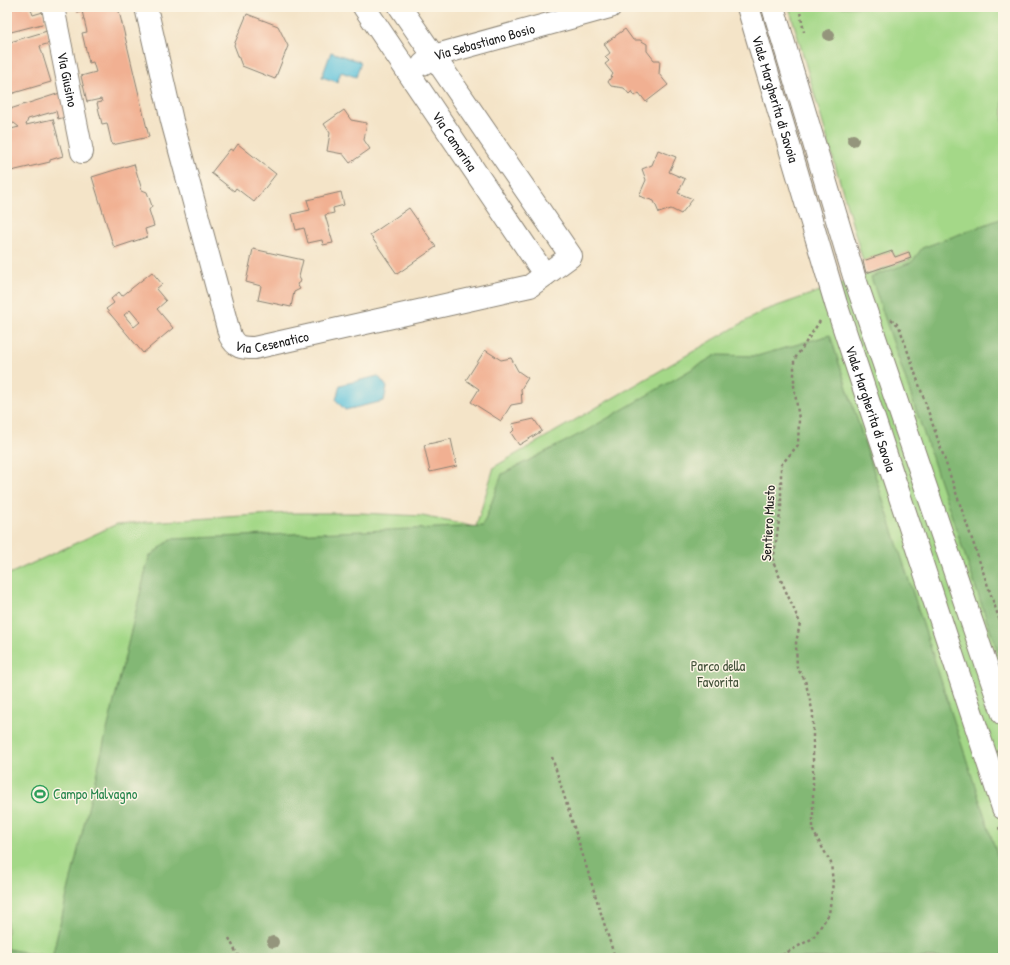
<svg xmlns="http://www.w3.org/2000/svg" width="1010" height="965" font-family="'Patrick Hand',sans-serif">
<style>
.green{fill:#a4d888;stroke:#607a52}
.forest{fill:#83b874;stroke:#506a48}
.water{fill:#5fc3dc;stroke:#3e707c}
.building{fill:#f1b092;fill-rule:evenodd}
.lines{fill:none;stroke-linecap:round;stroke-linejoin:round}
.minor-casing{stroke:#888072;stroke-width:24}
.path{stroke:#888072;stroke-width:2.5;stroke-dasharray:3 3;stroke-linecap:butt}
.minor{stroke:#fff;stroke-width:22}
.tree{fill:#94957b}
.labels{text-anchor:middle;stroke-width:3;stroke-linejoin:round;paint-order:stroke}
.street-label{font-size:14px;fill:#1c1c1c;stroke:#fcf5e5}
.park-label{font-size:14px;fill:#45543c;stroke:#fcf5e5}
.leisure-label{font-size:14px;fill:#27864d;stroke:#fcf5e5;text-anchor:start}
</style>
<rect width="100%" height="100%" fill="#fcf5e5"/>
<filter id="ink" filterUnits="userSpaceOnUse"><feTurbulence type="fractalNoise" baseFrequency=".025" numOctaves="2"/><feDisplacementMap in="SourceGraphic" scale="8" xChannelSelector="R" yChannelSelector="G"/><feConvolveMatrix kernelMatrix="1 2 1 2 8 2 1 2 1" color-interpolation-filters="sRGB"/></filter>
<filter id="wash" filterUnits="userSpaceOnUse"><feTurbulence type="fractalNoise" baseFrequency=".012" numOctaves="4" result="noise"/><feDisplacementMap in="SourceGraphic" scale="16" xChannelSelector="R" yChannelSelector="G"/><feGaussianBlur stdDeviation="0.9" result="paint"/><feColorMatrix in="noise" values="0 0 0 0 0 0 0 0 0 0 0 0 0 0 0 0 0 1.4 0 .05"/><feComposite in="paint" operator="in"/></filter>
<g filter="url(#wash)">
<rect width="100%" height="100%" fill="#f4e4c8"/>
<path class="green" d="M789 7H1003V958H7V575L117 524 289 513H360L422 516 476 527 494 467 763 311 911 259 909 252 895 257 892 251 863 261Z"/>
<path class="forest" d="M1003 218V668L871 277 912 262 922 248Z
M830 335 1003 873V958H7V949L52 957 149 557 171 539 483 526 502 474 584 432 716 355 757 356Z"/>
<path class="water" d="M331 52 361 62 356 77 341 72 337 82 322 77Z
M378 376 387 387 384 401 345 410 336 400 340 385Z"/>
<g id="blocks">
<path class="building" d="M11 7H30L33 15 43 12 46 23 7 33V8Z
M76 7H118L149 137 112 145 107 123 102 124 97 103 102 102 101 99 87 102 81 76 96 72 93 62 89 63 82 33 87 32 82 11 77 12Z
M247 14 278 26 288 46 275 79 242 66 234 45Z
M625 29 633 40H640L647 44V51L654 60H660L659 74 668 85 646 102 639 93 635 96 632 91 629 94 624 88 611 86 608 82 613 74 605 64 609 61 605 57 610 53 604 44Z
M47 31 50 43 40 46 51 82 7 95V74H9L7 43Z
M60 93 73 115 58 119 56 111 28 119 26 125 53 119 63 156 50 160V162L7 172V130L19 127 14 123 7 125V110Z
M344 110 351 120 367 123 364 140 370 149 350 163 343 154 327 151 330 133 324 124Z
M238 144 276 174 254 202 236 188 234 191 211 173 230 149 233 151Z
M658 150 676 157 669 172 685 179 678 193 693 199 681 214 671 209 659 213 654 201 639 196 646 180 642 169 652 165Z
M134 164 142 190 147 192 152 206 149 210 154 226 145 229 147 237 114 248 92 177Z
M341 192 344 205 333 208 334 213 325 215 333 243 323 245 322 240 308 243 304 228 296 230 292 214 310 210 307 200Z
M409 208 436 247 397 274 370 235Z
M253 249 303 260 299 277 301 281 297 284 300 289 294 292 291 307 258 300 261 286 246 282Z
M892 251 895 257 909 252 911 258 866 273 863 261Z
M152 272 162 284 156 289 166 301 157 309 173 328 143 353 106 309 114 303 111 299 119 292 122 296ZM130 310 140 322 134 327 124 315Z
M485 350 501 360 511 358 518 371 528 378 521 389 522 403 511 405 501 421 471 402 479 389 466 380Z
M534 419 542 431 519 445 511 433 514 430 512 424Z
M451 439 457 466 430 472 424 445Z"/>
</g>
</g>
<g filter="url(#ink)">
<use href="#blocks" fill-opacity="0" stroke="#888072" stroke-width="1"/>
<g class="lines">
<g class="minor-casing">
<g id="minor">
<path id="s1" d="M53 7 82 152"/>
<path id="s2" d="M146 7 172 121 230 336C236 348 242 348 254 348L530 286 571 256 400 7"/>
<path id="s3" d="M364 7 545 275"/>
<path id="s4" d="M748 7 836 304 1003 808"/>
<path d="M773 7 854 276 1003 714"/>
<path id="s5" d="M423 64 433 56 610 7"/>
</g>
</g>
<path class="path" d="M799 7 804 32
M891 319 899 326 1003 630
M552 757 615 958
M999 827 1003 839
M229 938 239 958
M777 958 813 938 829 914 833 883 831 863 813 831V713L805 680 797 668 796 643 800 623 773 562 781 507V465L798 445 799 419 794 386V360L820 321"/>
<use href="#minor" class="minor"/>
</g>
<g class="tree">
<circle cx="829" cy="35" r="6"/>
<circle cx="853" cy="140" r="6"/>
<circle cx="273" cy="942" r="6"/>
</g>
</g>
<defs>
<g id="stadium-ring" transform="scale(0.9)"><circle r="9.5" fill="#fcf5e5" stroke="#2e9e5b" stroke-width="1.5"/><path d="M0-5a6.5 5 0 1 0 0 10a6.5 5 0 1 0 0-10ZM-3.5-1.8h7v3.6h-7Z" fill="#2e9e5b"/></g>
</defs>
<g fill-rule="evenodd">
<use href="#stadium-ring" x="40" y="794"/>
</g>
<g class="labels">
<g class="street-label">
<text dy="5" stroke="none"><textPath href="#s5" startOffset="66">Via Sebastiano Bosio</textPath></text>
<text dy="5" stroke="none"><textPath href="#s1" startOffset="74">Via Giusino</textPath></text>
<text dy="5" stroke="none"><textPath href="#s4" startOffset="96">Viale Margherita di Savoia</textPath></text>
<text dy="5" stroke="none"><textPath href="#s3" startOffset="162">Via Camarina</textPath></text>
<text dy="5" stroke="none"><textPath href="#s2" startOffset="387">Via Cesenatico</textPath></text>
<text dy="5" stroke="none"><textPath href="#s4" startOffset="420">Viale Margherita di Savoia</textPath></text>
<text transform="translate(768 523) rotate(-87)" y="5">Sentiero Musto</text>
</g>
<g class="park-label">
<text x="718" y="671">Parco della<tspan x="718" dy="16">Favorita</tspan></text>
</g>
<g class="leisure-label">
<text x="53" y="799">Campo Malvagno</text>
</g>
</g>
<rect width="1010" height="965" fill="none" stroke="#fcf5e5" stroke-width="24"/>
</svg>
